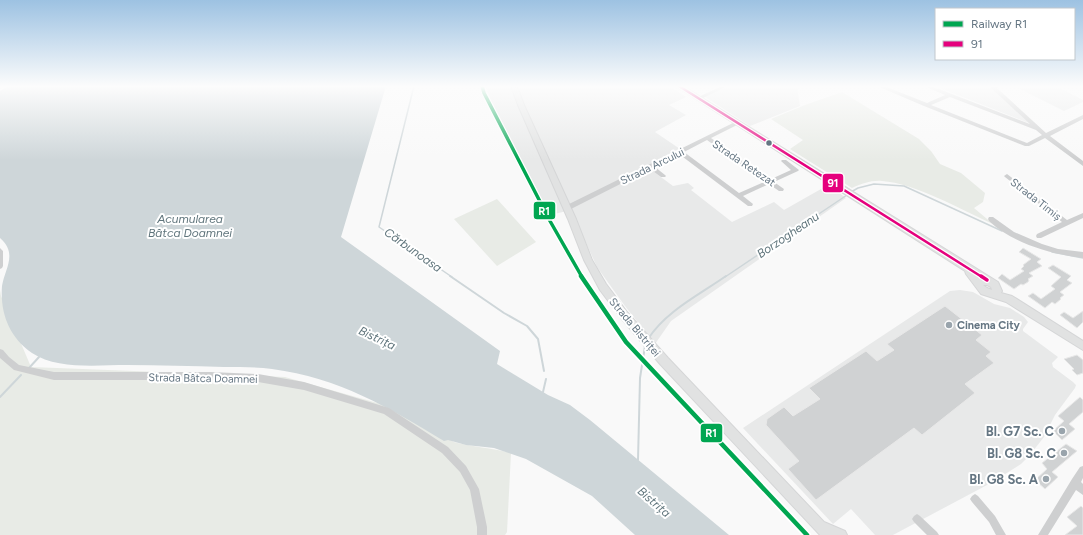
<svg xmlns="http://www.w3.org/2000/svg" width="1083" height="535" font-family="Figtree,sans-serif">
<style>
.built{fill:#e8e9e9}
.green{fill:#e8ebe6}
.water{fill:#ced6d9}
.lines{fill:none;stroke-linecap:round;stroke-linejoin:round}
.stream-far1{stroke:#ced6d9;stroke-width:1.5}
.stream{stroke:#ced6d9;stroke-width:2}
.building{fill:#d0d2d3;stroke:#e8e8e8}
.major-casing{stroke:#d5d6d7;stroke-width:2}
.minor{fill:#cecfd0;fill-rule:evenodd}
.major{fill:#e1e2e2;fill-rule:evenodd}
.bus-1-far1-casing{stroke:#fff;stroke-width:5}
.bus-1-casing{stroke:#fff;stroke-width:6}
.bus-1-far1{stroke:#e5007d;stroke-width:2.5}
.bus-1{stroke:#e5007d;stroke-width:3.5}
.rail-1-far1-casing{stroke:#fff;stroke-width:6}
.rail-1-casing{stroke:#fff;stroke-width:8}
.rail-1-far1{stroke:#00a651;stroke-width:3.5}
.rail-1{stroke:#00a651;stroke-width:4.5}
.bus-dot{fill:#657683;stroke:#fff;stroke-width:1.5}
.poi-dot{fill:#99a4ac;stroke:#fff;stroke-width:1.5}
.labels{text-anchor:middle;stroke-width:4;stroke-linejoin:round;paint-order:stroke}
.street-label{font-size:11px;fill:#657683;stroke:#fff}
.poi-label{font-size:11px;font-weight:bold;fill:#657683;stroke:#fff;text-anchor:start}
.water-label{font-size:12px;font-style:italic;fill:#60757c;stroke:#fff}
.near-poi-label{font-size:13px;font-weight:bold;fill:#657683;stroke:#fff;text-anchor:end}
.line-badge{stroke:#fff;stroke-width:1.5}
.badge-label{font-size:11px;text-anchor:middle;font-weight:bold;fill:#fff}
</style>
<rect width="100%" height="100%" fill="#f9f9f9"/>
<path class="built" d="M486 86H669L686 97 669 105 686 115 655 132 680 149 646 166 673 186 688 183 694 188 691 190 732 222 774 202 784 210 828 185 846 198 671 321 655 344 625 306 597 267 571 210 550 215 490 99Z
M728 86H797L800 106 750 126 705 97Z
M935 86H998V88L993 89 1031 124Z
M1014 86H1056L1083 100V102L1064 111Z
M960 290 973 292 994 304 1010 308 1024 317 1028 322 1023 329V331L1058 357 1052 363 1053 367 1073 382 1076 385 1075 388 1055 415 1044 437 1029 456 1021 464 989 484 893 535H875L851 509 833 524 743 428 950 291Z"/>
<path class="green" d="M842 92 919 139 931 151 940 164 961 173 985 193 983 202 974 208 993 224C962 210 914 183 882 181 872 180 861 184 852 188L790 149 803 140 771 119 805 105Z
M497 199 536 242 497 266 454 219Z
M0 290 1 296 31 367 285 377 388 406 454 442C473 447 492 448 511 453L507 532 505 535H0Z"/>
<path class="water" d="M8 86H386L341 237 500 351 497 364 548 395 570 405 590 420 729 535H635L592 496 526 459 494 448 466 445 448 440 444 441C388 407 339 378 272 369 257 367 240 367 224 367 192 366 159 365 127 365 98 365 57 370 32 353 9 337 0 313 2 286 5 268 18 254 0 238V91Z"/>
<g class="lines">
<path class="stream-far1" d="M414 86 379 227 452 277
M851 192 858 188 874 184 904 186 1002 231
M1052 252 1083 258
M725 277 847 195"/>
<path class="stream" d="M450 276 504 313 527 326 538 339 544 371
M648 339C666 311 699 295 726 276
M29 368 39 357
M543 392 546 379
M0 397 21 375
M638 460 640 378 645 346"/>
</g>
<path class="building" d="M1023 248 1041 259 1037 262 1042 266 1029 273 1033 276 1028 279 1029 280 1028 282 1023 285 1021 284 1014 289 998 278 1002 274 1010 280 1024 271 1021 269 1024 266 1023 265 1031 259 1019 252Z
M1053 265 1071 276 1067 280 1072 283 1060 292 1064 295 1060 298 1061 299 1055 304 1052 302 1045 308 1028 296 1033 293 1041 299 1055 289 1051 286 1061 277 1048 268Z
M945 306 982 335 976 340 991 352 986 356 994 363 965 384 975 393 922 435 914 428 816 500 788 469 799 461 766 425 767 419 784 407 793 416 820 399 809 388 866 351 877 361 894 350 887 344Z
M1083 311V322L1077 328 1060 315 1064 312 1073 318Z
M1077 355 1083 360V373L1077 375 1072 370 1074 369 1064 359Z
M1080 397 1083 400V412L1069 424 1075 429 1062 440 1053 431 1064 421 1058 416Z
M1066 444 1077 451 1052 472 1058 477 1045 489 1035 480 1047 469 1042 463Z
M1081 506 1083 508V535H1065L1077 526 1067 517Z"/>
<g class="lines">
<g class="major-casing">
<path id="major" d="M511 86H517L524 105 576 219 592 260 606 284 627 312 668 358 824 522 845 531 847 535H820L660 364 621 318 600 290 584 260 568 219 518 105Z
M676 86H683L998 282 1002 291 1001 293 1012 296 1083 341V350L1006 302 981 294 966 274 965 271ZM983 285H987L991 287 992 290 987 288Z"/>
</g>
<path class="minor" d="M722 86H728L701 99 699 100 696 98Z
M877 86H884L927 103 945 95 924 86H931L1030 124 990 87 992 86H998L997 88 1046 133 1083 115V119L1050 136 1083 161V166L1045 138 1029 146H1025L924 106ZM950 97 1036 130 1042 135 1027 143 931 105Z
M737 121 739 122V124L711 138 769 180 791 170 781 161 782 160H786L799 170 798 171 774 182 784 189 783 191H779L769 184 743 196 753 204 752 206H748L679 154 655 167 665 175 666 176 665 177H661L650 169 569 210H567L564 208 565 206ZM707 140 764 182 739 193 684 152Z
M1007 174 1067 220 1083 213V218L1041 238H1037L1036 236 1037 234 1062 222 1005 177 1004 176Z
M989 217H993L1014 232 1042 244 1058 249 1083 252V258C1050 254 1014 244 989 221L988 219Z
M0 248 3 251V266L2 268 0 269Z
M0 349 3 350 9 357 19 365 54 372H211L258 374 304 382 389 408 448 447 466 466 479 489 487 527V535H477V527L470 490 460 472 442 453 384 414 304 390 258 382 211 380H54L14 370 0 358Z
M1083 466V478L1081 482 1083 484V495L1076 490 1048 535H1038L1072 479 1080 467Z
M975 494 978 496 995 516 1006 535H996L989 522 972 502 970 499 972 496Z
M917 514 920 516 937 532 939 535H927L914 522 912 519 914 516Z"/>
<use href="#major" class="major"/>
<g class="bus-1-far1-casing">
<path id="bus-1-far1" d="M679 86 982 277"/>
</g>
<g class="bus-1-casing">
<path id="bus-1" d="M981 276 987 280"/>
</g>
<use href="#bus-1-far1" class="bus-1-far1"/>
<use href="#bus-1" class="bus-1"/>
<g class="rail-1-far1-casing">
<path id="rail-1-far1" d="M482 86 484 93 550 221 582 277"/>
</g>
<g class="rail-1-casing">
<path id="rail-1" d="M581 276 626 342 807 535"/>
</g>
<use href="#rail-1-far1" class="rail-1-far1"/>
<use href="#rail-1" class="rail-1"/>
</g>
<linearGradient id="sky" x2="0" y2="1"><stop stop-color="#9dc2e2"/><stop offset="0.54" stop-color="#fcfcfc"/><stop offset="1" stop-color="#fcfcfc" stop-opacity="0"/></linearGradient>
<rect width="1083" height="160" fill="url(#sky)"/>
<circle class="bus-dot" cx="769" cy="143" r="3.5"/>
<g class="poi-dot">
<circle cx="949" cy="325" r="4"/>
<circle cx="1062" cy="431" r="4"/>
<circle cx="1064" cy="453" r="4"/>
<circle cx="1046" cy="479" r="4"/>
</g>
<g class="labels">
<g class="street-label">
<text transform="translate(744 163) rotate(34)" y="4">Strada Retezat</text>
<text transform="translate(652 166) rotate(-26)" y="4">Strada Arcului</text>
<text transform="translate(1036 199) rotate(38)" y="4">Strada Timiș</text>
<text transform="translate(635 327) rotate(50)" y="4">Strada Bistriței</text>
<text transform="translate(203 378) rotate(1)" y="4">Strada Bâtca Doamnei</text>
</g>
<g class="poi-label">
<text x="957" y="329">Cinema City</text>
</g>
<g class="water-label">
<text x="190" y="223">Acumularea<tspan x="190" dy="14">Bâtca Doamnei</tspan></text>
<text transform="translate(788 235) rotate(-34)" y="4">Borzogheanu</text>
<text transform="translate(413 250) rotate(35)" y="4">Cărbunoasa</text>
<text transform="translate(377 338) rotate(25)" y="4">Bistrița</text>
<text transform="translate(654 502) rotate(41)" y="4">Bistrița</text>
</g>
<g class="near-poi-label">
<text x="1054" y="436">Bl. G7 Sc. C</text>
<text x="1056" y="458">Bl. G8 Sc. C</text>
<text x="1038" y="484">Bl. G8 Sc. A</text>
</g>
</g>
<g class="line-badge">
<rect x="822" y="173" width="22" height="20" rx="4" fill="#e5007d"/>
<rect x="533" y="201" width="23" height="19" rx="4" fill="#00a651"/>
<rect x="700" y="423" width="23" height="20" rx="4" fill="#00a651"/>
</g>
<g class="badge-label">
<text x="833" y="187">91</text>
<text x="544" y="215">R1</text>
<text x="711" y="437">R1</text>
</g>
<rect x="935" y="8" width="140" height="52" fill="#ffffff" stroke="#c1c8cd"/>
<rect x="943" y="21" width="20" height="6" fill="#00a651" stroke="#c1c8cd"/>
<text x="971" y="28" font-size="12" fill="#657683">Railway R1</text>
<rect x="943" y="41" width="20" height="6" fill="#e5007d" stroke="#c1c8cd"/>
<text x="971" y="48" font-size="12" fill="#657683">91</text>
</svg>
